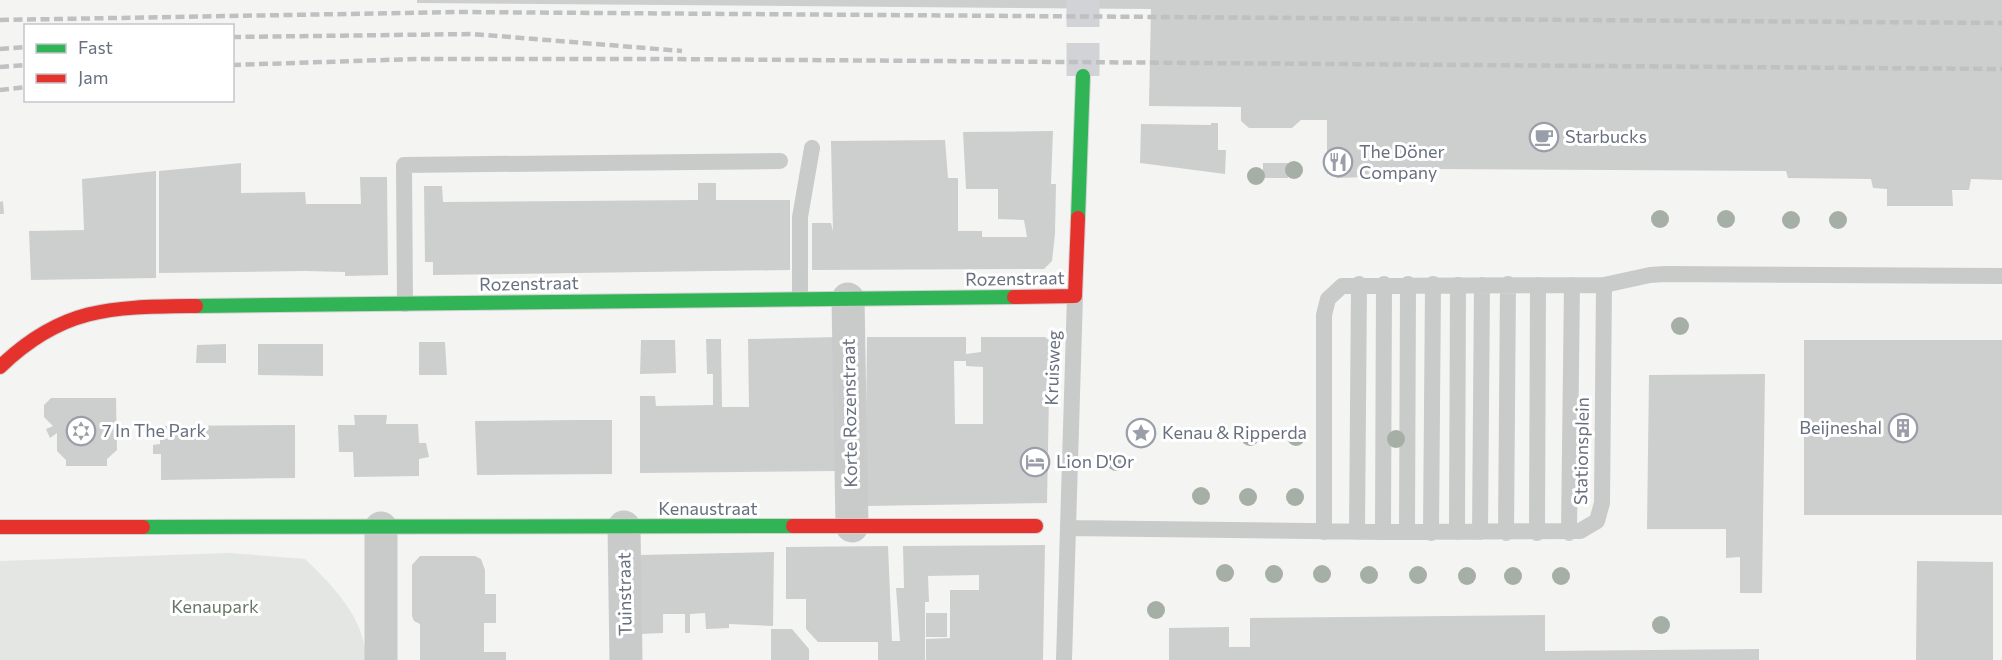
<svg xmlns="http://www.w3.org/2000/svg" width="2002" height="660" font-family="Commissioner,sans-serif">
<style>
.park{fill:#e3e6e2}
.building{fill:#cdcece;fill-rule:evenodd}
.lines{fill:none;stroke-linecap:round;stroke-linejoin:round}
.secondary-tunnel{stroke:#d1d3d6;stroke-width:33;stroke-dasharray:33 16;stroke-linecap:butt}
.fast-casing{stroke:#d0d1d1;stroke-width:16}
.jam-casing{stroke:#d0d1d1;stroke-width:16}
.lane{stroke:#c9caca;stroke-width:16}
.street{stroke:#c9caca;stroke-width:33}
.fast{stroke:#30b455;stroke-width:14}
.jam{stroke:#e5322d;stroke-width:14}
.rail{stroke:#bfc0c2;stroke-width:4.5;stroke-dasharray:9 4.5;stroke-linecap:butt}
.tree{fill:#a6afa5}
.labels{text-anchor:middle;stroke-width:6;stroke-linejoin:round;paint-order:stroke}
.poi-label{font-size:18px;fill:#68707f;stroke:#fff;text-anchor:start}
.street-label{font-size:18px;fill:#68707f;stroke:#fff}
.park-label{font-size:18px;fill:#676;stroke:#fff}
</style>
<rect width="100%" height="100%" fill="#f4f4f3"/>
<path class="park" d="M230 553 305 559C333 586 365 618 366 660H0V561Z"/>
<path class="building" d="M417 0H2002V180L1971 179 1969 190H1952L1953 206H1887V189L1873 188 1871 179 1788 178 1786 171 1436 169 1430 175 1337 178 1335 174H1327V120H1301L1292 128H1249L1241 121V107L1149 106 1151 9 417 3Z
M1211 123H1218V150H1226L1225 174 1140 163 1141 124 1211 125Z
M1053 131 1051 184H1056L1055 234 1052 261 1044 269 812 270V223H831L833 231 831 141 945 140 948 178H958V231H982V237H1027L1024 220 998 219V189H966L963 132Z
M241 163V193L305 192 306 204H361L360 177H387L388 275 345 276V272L305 271 159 273V171Z
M1263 163H1288V178H1263Z
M156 171V278L31 280 29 231 84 230 82 179Z
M698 183H716V200H790V270L433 275V262H425L424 186H442L443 202 698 200Z
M3 201 4 214H0V202Z
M837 337 839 471 640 473V396H655L656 406 713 405V374H707L706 339H721L722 407H749L748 339Z
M867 337H966V354L981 352V337H1045L1050 341 1047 503 865 506ZM954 361H966V366L983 367V424H955Z
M641 340H675L676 373 640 374Z
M1804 340H2002V515H1804Z
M419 342H445L447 375H419Z
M226 344V363H196L197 345Z
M258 344H323V376L258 375Z
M1765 374 1762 593H1740V557L1726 558V529H1647L1649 375Z
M51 398H116L117 450 107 459V466H66V460L57 451V433L50 438 46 429 53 426 44 417V405Z
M354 415H387L386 424H418L419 443H426L429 457 419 459V476L354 477 353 452H339L338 425H355Z
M576 420H612V474L477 475 475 421Z
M295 425V478L161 480V454H153V445L160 444V426Z
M1045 545 1043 660H926V639L950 638V590H979V575L928 576 929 602H925V660H878V642H818L806 629V599H786V547L888 546 892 641H900L896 588H904L903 546Z
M774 552 773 626 729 624V628L706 629 705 613 690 614V633H685V614H663V633L640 634V555Z
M420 556H475L481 559 485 570V594H496V623H484V652H506V660H420V624L414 621 412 616V565Z
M1917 561 1993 562V660H1916Z
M926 613H947V637H926Z
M1545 615V651L1759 649V660H1169V628L1229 627V647H1250V618Z
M771 629H792L809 649V660H771Z"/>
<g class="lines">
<path class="secondary-tunnel" d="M1083 76V0"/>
<g class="fast-casing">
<path id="fast" d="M1078 218 1083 76
M196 306 1014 297
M143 527 793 526"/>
</g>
<g class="jam-casing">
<path id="jam" d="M1014 297 1075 296 1078 218
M0 367C63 306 113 307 196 306
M793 526H1036
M0 527H143"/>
</g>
<path class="lane" d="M800 299V217L812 148
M405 304 404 165 780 161
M1068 528 1383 532 1580 531 1597 521 1602 503 1604 285
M1324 532V315L1328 299 1342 286 1604 285 1650 275 1666 274 2002 276
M1357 532 1359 284
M1383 532 1384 284
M1407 532 1408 284
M1457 532 1458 285
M1480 532 1482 285
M1431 533 1433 284
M1506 533 1508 284
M1537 533 1538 285
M1569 533 1572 285
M1064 660 1075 296"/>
<path class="street" d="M848 299 852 526
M624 527 626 660
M381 660V528"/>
<use href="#fast" class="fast"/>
<use href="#jam" class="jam"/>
<path class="rail" d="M0 20 460 12 2002 23
M232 37 473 34 682 51
M0 49 26 47
M232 65 416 59H666L2002 69
M0 67 26 65
M0 90 26 87"/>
</g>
<g class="tree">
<circle cx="1294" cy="170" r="9"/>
<circle cx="1256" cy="176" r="9"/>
<circle cx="1660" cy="219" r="9"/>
<circle cx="1726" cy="219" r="9"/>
<circle cx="1791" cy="220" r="9"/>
<circle cx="1838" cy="220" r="9"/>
<circle cx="1680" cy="326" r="9"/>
<circle cx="1250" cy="437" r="9"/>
<circle cx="1296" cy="437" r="9"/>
<circle cx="1396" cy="439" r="9"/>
<circle cx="1116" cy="462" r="9"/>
<circle cx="1201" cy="496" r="9"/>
<circle cx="1248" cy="497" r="9"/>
<circle cx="1295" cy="497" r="9"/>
<circle cx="1225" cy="573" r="9"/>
<circle cx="1274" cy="574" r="9"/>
<circle cx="1322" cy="574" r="9"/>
<circle cx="1369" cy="575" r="9"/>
<circle cx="1418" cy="575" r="9"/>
<circle cx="1467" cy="576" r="9"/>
<circle cx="1513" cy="576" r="9"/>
<circle cx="1561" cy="576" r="9"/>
<circle cx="1156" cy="610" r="9"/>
<circle cx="1661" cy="625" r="9"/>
</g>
<defs>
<g id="cafe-ring" transform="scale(1.5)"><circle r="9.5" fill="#fff" stroke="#999ea8" stroke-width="1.5"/><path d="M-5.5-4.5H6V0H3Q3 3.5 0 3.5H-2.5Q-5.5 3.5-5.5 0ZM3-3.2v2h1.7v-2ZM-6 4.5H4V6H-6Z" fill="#999ea8"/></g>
<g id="restaurant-ring" transform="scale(1.5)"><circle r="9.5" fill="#fff" stroke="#999ea8" stroke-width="1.5"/><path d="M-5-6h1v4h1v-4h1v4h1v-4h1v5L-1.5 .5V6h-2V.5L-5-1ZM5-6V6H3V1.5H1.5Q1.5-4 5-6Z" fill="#999ea8"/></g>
<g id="building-ring" transform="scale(1.5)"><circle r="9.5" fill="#fff" stroke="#999ea8" stroke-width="1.5"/><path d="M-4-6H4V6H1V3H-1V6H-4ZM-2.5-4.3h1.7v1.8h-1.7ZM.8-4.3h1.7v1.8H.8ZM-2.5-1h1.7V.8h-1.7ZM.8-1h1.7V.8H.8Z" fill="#999ea8"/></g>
<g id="synagogue-ring" transform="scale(1.5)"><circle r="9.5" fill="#fff" stroke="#999ea8" stroke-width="1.5"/><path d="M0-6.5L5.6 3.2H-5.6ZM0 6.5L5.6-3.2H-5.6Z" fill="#999ea8"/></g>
<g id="sight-ring" transform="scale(1.5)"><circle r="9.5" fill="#fff" stroke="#999ea8" stroke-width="1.5"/><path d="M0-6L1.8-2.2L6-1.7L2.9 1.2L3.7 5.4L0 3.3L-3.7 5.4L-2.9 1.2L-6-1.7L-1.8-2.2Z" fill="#999ea8"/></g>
<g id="hotel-ring" transform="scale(1.5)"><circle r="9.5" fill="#fff" stroke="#999ea8" stroke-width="1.5"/><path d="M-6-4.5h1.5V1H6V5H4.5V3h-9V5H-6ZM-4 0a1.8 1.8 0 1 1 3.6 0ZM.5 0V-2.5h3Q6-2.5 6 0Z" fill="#999ea8"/></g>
</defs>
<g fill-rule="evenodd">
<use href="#cafe-ring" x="1544" y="137"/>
<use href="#restaurant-ring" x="1338" y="162"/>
<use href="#building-ring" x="1903" y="428"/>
<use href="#synagogue-ring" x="81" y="431"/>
<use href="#sight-ring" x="1141" y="433"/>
<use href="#hotel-ring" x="1035" y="462"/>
</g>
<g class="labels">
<g class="poi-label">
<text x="1565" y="143">Starbucks</text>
<text x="1359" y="158">The Döner<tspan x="1359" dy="21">Company</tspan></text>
<text x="1882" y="434" text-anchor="end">Beijneshal</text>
<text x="102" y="437">7 In The Park</text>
<text x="1162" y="439">Kenau &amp; Ripperda</text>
<text x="1056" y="468">Lion D'Or</text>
</g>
<g class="street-label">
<text transform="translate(1015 279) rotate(-1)" y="6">Rozenstraat</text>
<text transform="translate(529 284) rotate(-1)" y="6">Rozenstraat</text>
<text transform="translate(1053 368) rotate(-88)" y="6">Kruisweg</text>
<text transform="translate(850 413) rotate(-91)" y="6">Korte Rozenstraat</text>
<text transform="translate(1582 451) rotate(-89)" y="6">Stationsplein</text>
<text x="708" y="515">Kenaustraat</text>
<text transform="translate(625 594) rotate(-91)" y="6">Tuinstraat</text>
</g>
<g class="park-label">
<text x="215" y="613">Kenaupark</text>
</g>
</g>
<rect x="24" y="24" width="210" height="78" fill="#ffffff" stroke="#c3c6cc" stroke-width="1.5"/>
<rect x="36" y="44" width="30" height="9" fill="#30b455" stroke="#c3c6cc" stroke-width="1.5"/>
<text x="78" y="54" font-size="18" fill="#68707f">Fast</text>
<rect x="36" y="74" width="30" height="9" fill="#e5322d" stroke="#c3c6cc" stroke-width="1.5"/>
<text x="78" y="84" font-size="18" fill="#68707f">Jam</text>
</svg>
